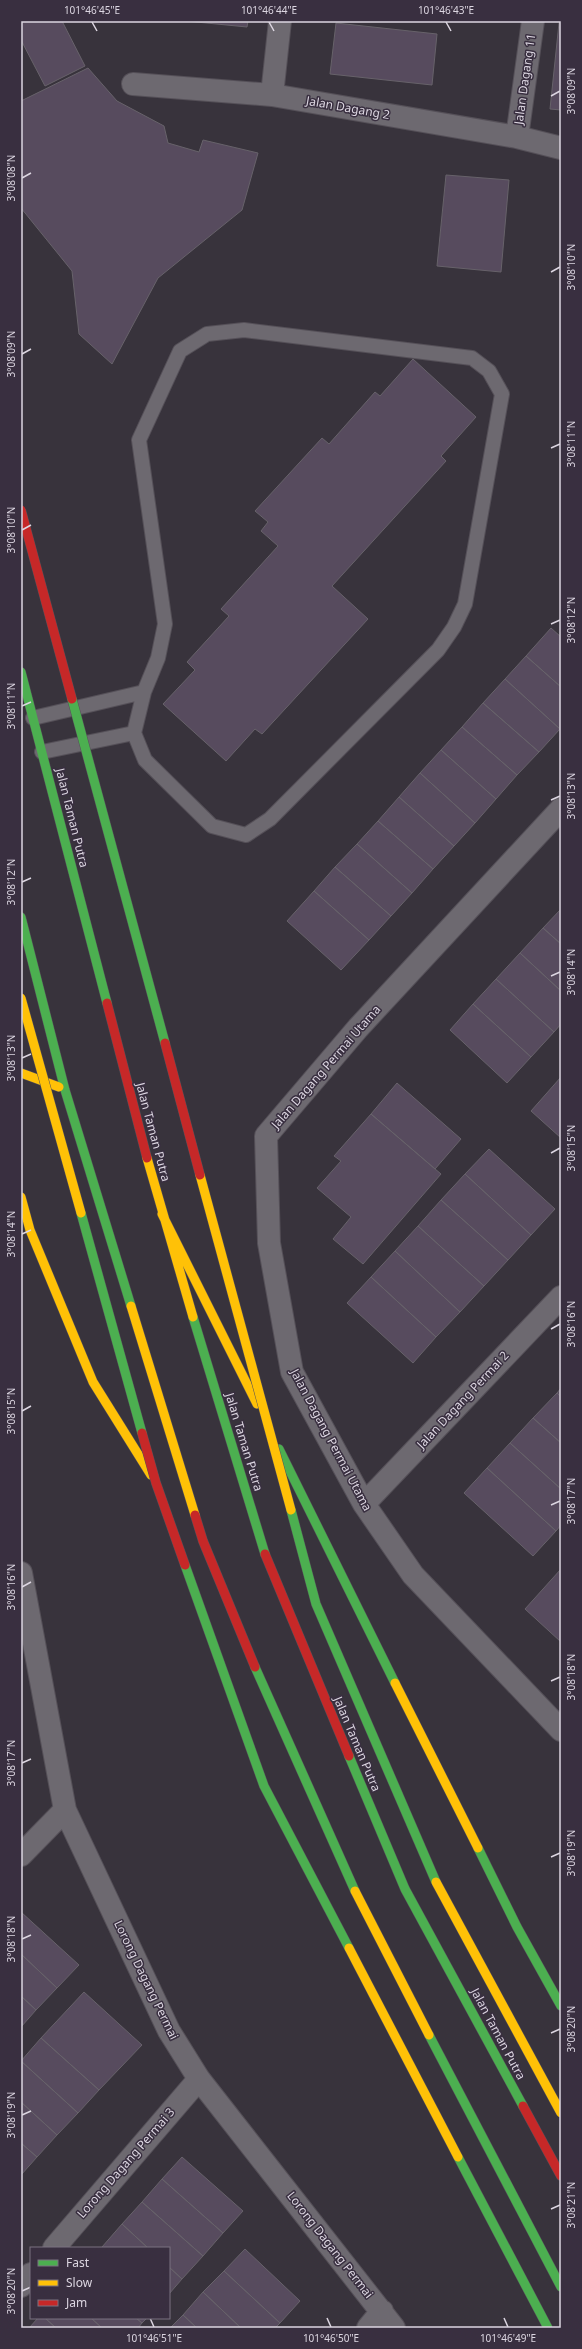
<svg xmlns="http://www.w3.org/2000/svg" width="582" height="2349" font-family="'Noto Sans',sans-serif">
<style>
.building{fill:#574b5e;stroke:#67626a}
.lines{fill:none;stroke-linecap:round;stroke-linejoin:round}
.lane-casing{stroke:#555058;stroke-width:16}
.street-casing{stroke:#555058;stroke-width:24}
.fast-casing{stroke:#555058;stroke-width:10}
.slow-casing{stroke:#555058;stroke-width:10}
.jam-casing{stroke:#555058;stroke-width:10}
.lane{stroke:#6d6970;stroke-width:14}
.street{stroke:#6d6970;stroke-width:22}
.fast{stroke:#4caf50;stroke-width:9}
.slow{stroke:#ffc107;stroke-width:9}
.jam{stroke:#c62828;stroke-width:9}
.fast-bridge-casing{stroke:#555058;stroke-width:10;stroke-linecap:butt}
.slow-bridge-casing{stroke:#555058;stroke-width:10;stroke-linecap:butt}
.jam-bridge-casing{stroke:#555058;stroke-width:10;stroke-linecap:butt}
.fast-bridge{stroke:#4caf50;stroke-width:9}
.slow-bridge{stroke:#ffc107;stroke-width:9}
.jam-bridge{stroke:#c62828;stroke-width:9}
.ticks{fill:none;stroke:#dcd6e1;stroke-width:1.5}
.labels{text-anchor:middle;stroke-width:3;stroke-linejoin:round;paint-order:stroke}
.street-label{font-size:12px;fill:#dcd6e1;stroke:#392f40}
.neatline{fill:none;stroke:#dcd6e1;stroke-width:1.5}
.ticks-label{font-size:10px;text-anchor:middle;fill:#dcd6e1}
</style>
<rect width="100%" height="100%" fill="#38333c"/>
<path class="building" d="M21 21H62L85 66 45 86 21 40Z
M186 21H248L247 27Z
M336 23 437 34 432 85 330 74Z
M559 23H561V110L550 109Z
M88 68 117 101 164 126 168 143 199 152 203 140 258 153 242 210 158 278 112 364 79 334 72 271 21 208V101Z
M446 175 509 180 501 272 437 266Z
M413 359 476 417 441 456 446 461 332 586 368 619 262 734 255 729 226 761 163 704 195 670 187 662 229 616 221 609 278 546 261 531 268 522 255 511 322 438 329 444 375 392 380 396Z
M551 628 561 637V687L526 656Z
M526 656 561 687 560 729 505 679Z
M505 679 560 729 539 752 483 703Z
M483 703 539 752 517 775 462 727Z
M462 727 517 775 496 799 441 750Z
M441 750 496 799 475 823 420 773Z
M420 773 475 823 454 846 399 797Z
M399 797 454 846 433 869 378 821Z
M378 821 433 869 412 893 357 844Z
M357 844 412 893 391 916 335 867Z
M335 867 391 916 369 940 314 891Z
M314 891 369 940 341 970 287 921Z
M561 909V944L543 928Z
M543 928 561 944V991L520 953Z
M520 953 561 991V1024L554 1032 496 979Z
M496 979 554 1032 531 1057 473 1004Z
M473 1004 531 1057 507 1083 450 1030Z
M561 1077V1138L531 1111Z
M397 1083 461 1139 435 1169 371 1114Z
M371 1114 441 1174 363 1264 333 1239 351 1217 317 1188 341 1161 334 1156Z
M489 1149 555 1209 531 1235 465 1174Z
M465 1174 531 1235 508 1260 441 1200Z
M441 1200 508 1260 484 1286 418 1226Z
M418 1226 484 1286 460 1312 395 1251Z
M395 1251 460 1312 436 1337 371 1277Z
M371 1277 436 1337 413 1363 347 1303Z
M561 1388V1397L557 1393Z
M557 1393 561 1397V1443L533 1418Z
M533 1418 561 1443V1489L510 1443Z
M510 1443 561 1489V1525L556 1531 487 1468Z
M487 1468 556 1531 533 1556 464 1493Z
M561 1569V1642L525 1609Z
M21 1912 79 1965 57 1988 21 1954Z
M21 1954 57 1988 36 2010 21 1996Z
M84 1992 142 2045 99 2090 41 2038Z
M21 1996 36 2010 21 2027Z
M41 2038 99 2090 78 2113 21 2061Z
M21 2061 78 2113 57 2135 21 2102Z
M21 2102 57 2135 37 2157 21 2143Z
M21 2143 37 2157 21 2175Z
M182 2157 243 2211 223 2233 162 2179Z
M162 2179 223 2233 203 2256 142 2202Z
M142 2202 203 2256 182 2279 169 2267V2248H148L122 2224Z
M122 2224 148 2248H103L102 2247Z
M245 2249 300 2301 280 2323 224 2271Z
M169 2267 182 2279 169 2294Z
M224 2271 280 2323 275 2328H241L203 2292Z
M203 2292 241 2328H197L183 2315Z
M183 2315 197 2328H170Z
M38 2318H45L56 2328H29Z
M45 2318H91L102 2328H56Z
M91 2318H136L142 2323 138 2328H102Z
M136 2318H147L142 2323Z"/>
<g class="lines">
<g class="lane-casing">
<path id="lane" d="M244 330 472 358 489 371 502 394 465 604 454 627 438 650 270 819 246 835 212 826 145 760 134 733 144 692 158 658 165 624 139 440 180 351 207 334Z
M33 718 144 692
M42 752 134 733"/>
</g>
<g class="street-casing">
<path id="street" d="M133 84 272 95 517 137 561 148
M272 95 280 21
M517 137 533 21
M561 809 358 1028 266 1136 269 1243 292 1372 364 1504 413 1575 561 1730
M364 1504 561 1297
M21 1573 65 1810 169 2031 199 2079 394 2328
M21 1855 65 1810
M54 2248 199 2079
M21 2286 31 2274
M368 2328 382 2311"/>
</g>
<g class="fast-casing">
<path id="fast" d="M21 672 107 1003
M21 917 65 1090 131 1306
M193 1317 265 1554
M279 1449 395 1683
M255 1667 355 1891
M349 1756 405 1889 523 2106
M478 1848 517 1927 561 2006
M429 2035 561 2287"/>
</g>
<g class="slow-casing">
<path id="slow" d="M21 1073 59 1087
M147 1158 193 1317
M21 1197 30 1230 93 1382 151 1475
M162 1214 257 1404
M131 1306 195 1515
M395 1683 478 1848
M355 1891 429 2035"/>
</g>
<g class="jam-casing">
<path id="jam" d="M107 1003 147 1158
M195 1515 203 1541 255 1667
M265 1554 349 1756
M523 2106 561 2176"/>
</g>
<use href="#lane" class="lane"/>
<use href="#street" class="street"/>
<use href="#fast" class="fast"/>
<use href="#slow" class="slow"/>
<use href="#jam" class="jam"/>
<g class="fast-bridge-casing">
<path id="fast-bridge" d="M72 699 165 1043
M81 1213 142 1433
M291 1510 316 1604 436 1882
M185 1565 264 1786 349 1948
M458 2157 548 2328"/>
</g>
<g class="slow-bridge-casing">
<path id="slow-bridge" d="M21 998 81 1213
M200 1175 291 1510
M436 1882 561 2113
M349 1948 458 2157"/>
</g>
<g class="jam-bridge-casing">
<path id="jam-bridge" d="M21 510 72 699
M165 1043 200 1175
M142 1433 156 1483 185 1565"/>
</g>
<use href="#fast-bridge" class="fast-bridge"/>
<use href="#slow-bridge" class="slow-bridge"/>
<use href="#jam-bridge" class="jam-bridge"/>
</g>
<path class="ticks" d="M92 22 97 31M269 22 274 31M446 22 451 31M551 96 560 91M22 178 31 173M551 272 560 267M22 354 31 349M551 448 560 444M22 530 31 525M551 624 560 620M22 706 31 702M551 800 560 796M22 882 31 878M551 976 560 972M22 1058 31 1054M551 1153 560 1148M22 1234 31 1230M551 1329 560 1324M22 1411 31 1406M551 1505 560 1501M22 1587 31 1582M551 1681 560 1677M22 1763 31 1759M551 1857 560 1853M22 1939 31 1935M551 2033 560 2029M22 2115 31 2111M551 2209 560 2205M22 2291 31 2287M150 2318 154 2327M327 2318 331 2327M504 2318 508 2327"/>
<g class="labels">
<g class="street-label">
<text transform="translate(525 79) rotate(-82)" y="4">Jalan Dagang 11</text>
<text transform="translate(348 108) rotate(10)" y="4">Jalan Dagang 2</text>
<text transform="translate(72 818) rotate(76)" y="4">Jalan Taman Putra</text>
<text transform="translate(326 1067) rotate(-49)" y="4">Jalan Dagang Permai Utama</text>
<text transform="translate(153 1132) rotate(75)" y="4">Jalan Taman Putra</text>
<text transform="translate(463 1400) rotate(-47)" y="4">Jalan Dagang Permai 2</text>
<text transform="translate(331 1440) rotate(62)" y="4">Jalan Dagang Permai Utama</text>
<text transform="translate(244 1442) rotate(73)" y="4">Jalan Taman Putra</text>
<text transform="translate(357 1744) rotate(67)" y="4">Jalan Taman Putra</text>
<text transform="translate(146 1980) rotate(64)" y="4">Lorong Dagang Permai</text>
<text transform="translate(498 2034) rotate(62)" y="4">Jalan Taman Putra</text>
<text transform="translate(126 2163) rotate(-49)" y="4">Lorong Dagang Permai 3</text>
<text transform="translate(330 2245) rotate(52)" y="4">Lorong Dagang Permai</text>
</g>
</g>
<rect width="582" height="2349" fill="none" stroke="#392f40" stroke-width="44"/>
<rect x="30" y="2247" width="140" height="72" fill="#392f40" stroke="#7a7280"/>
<rect x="38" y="2260" width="20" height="6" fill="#4caf50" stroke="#7a7280"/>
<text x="66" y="2267" font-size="12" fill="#dcd6e1">Fast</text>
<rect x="38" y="2280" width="20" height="6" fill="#ffc107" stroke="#7a7280"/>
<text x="66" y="2287" font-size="12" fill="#dcd6e1">Slow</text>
<rect x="38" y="2300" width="20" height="6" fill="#c62828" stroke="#7a7280"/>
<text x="66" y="2307" font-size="12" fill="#dcd6e1">Jam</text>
<rect x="22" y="22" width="538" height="2305" class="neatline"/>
<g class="ticks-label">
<text x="92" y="14">101°46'45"E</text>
<text x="269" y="14">101°46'44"E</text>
<text x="446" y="14">101°46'43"E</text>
<text transform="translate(571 91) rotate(-90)" y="4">3°08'09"N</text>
<text transform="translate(11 178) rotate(-90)" y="4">3°08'08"N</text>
<text transform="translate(571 267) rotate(-90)" y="4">3°08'10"N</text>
<text transform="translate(11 354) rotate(-90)" y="4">3°08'09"N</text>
<text transform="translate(571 444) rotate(-90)" y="4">3°08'11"N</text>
<text transform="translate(11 530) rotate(-90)" y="4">3°08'10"N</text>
<text transform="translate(571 620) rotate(-90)" y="4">3°08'12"N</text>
<text transform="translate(11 706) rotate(-90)" y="4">3°08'11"N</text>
<text transform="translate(571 796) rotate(-90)" y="4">3°08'13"N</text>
<text transform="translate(11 882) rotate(-90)" y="4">3°08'12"N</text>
<text transform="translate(571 972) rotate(-90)" y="4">3°08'14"N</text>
<text transform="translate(11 1058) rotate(-90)" y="4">3°08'13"N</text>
<text transform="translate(571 1148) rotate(-90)" y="4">3°08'15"N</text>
<text transform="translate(11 1234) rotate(-90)" y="4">3°08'14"N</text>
<text transform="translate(571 1324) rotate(-90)" y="4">3°08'16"N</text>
<text transform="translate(11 1411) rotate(-90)" y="4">3°08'15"N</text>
<text transform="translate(571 1501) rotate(-90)" y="4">3°08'17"N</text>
<text transform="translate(11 1587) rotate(-90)" y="4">3°08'16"N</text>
<text transform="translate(571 1677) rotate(-90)" y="4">3°08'18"N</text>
<text transform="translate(11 1763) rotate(-90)" y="4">3°08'17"N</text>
<text transform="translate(571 1853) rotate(-90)" y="4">3°08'19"N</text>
<text transform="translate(11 1939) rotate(-90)" y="4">3°08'18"N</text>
<text transform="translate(571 2029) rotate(-90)" y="4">3°08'20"N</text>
<text transform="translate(11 2115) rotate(-90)" y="4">3°08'19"N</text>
<text transform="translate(571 2205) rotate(-90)" y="4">3°08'21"N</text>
<text transform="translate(11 2291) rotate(-90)" y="4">3°08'20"N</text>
<text x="154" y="2342">101°46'51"E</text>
<text x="331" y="2342">101°46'50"E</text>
<text x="508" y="2342">101°46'49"E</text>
</g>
</svg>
